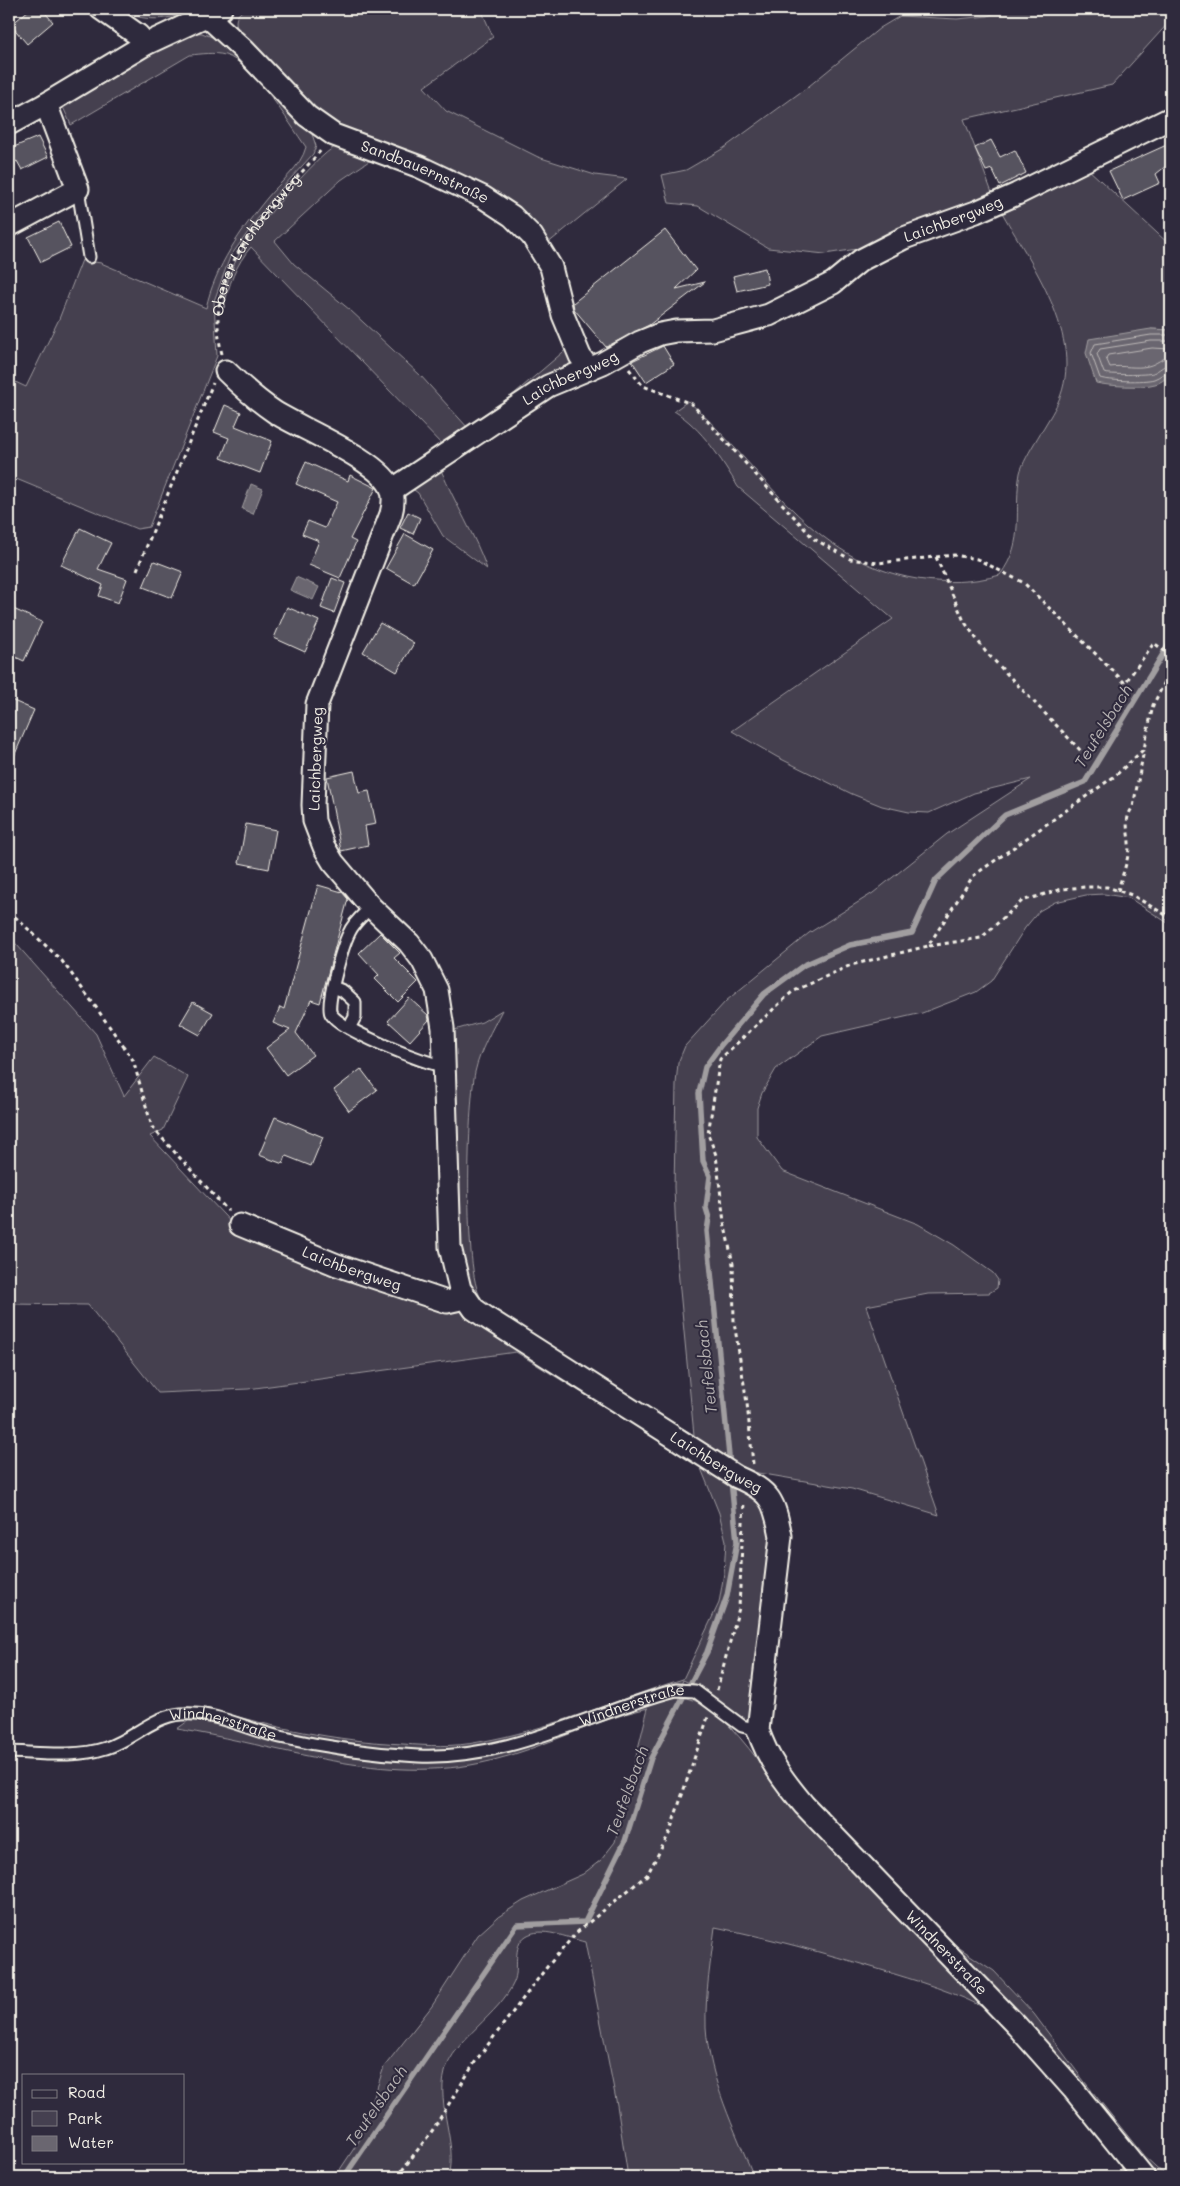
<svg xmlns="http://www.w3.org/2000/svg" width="1180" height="2186" font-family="Mali,sans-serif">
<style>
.green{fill:#454050;stroke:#9c989c}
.water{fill:#6a6670;stroke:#a19ea0}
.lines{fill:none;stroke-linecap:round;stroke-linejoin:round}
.shore{stroke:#bdb9b8;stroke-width:1}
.stream{stroke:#a19ea0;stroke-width:5.5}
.building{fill:#56525f;stroke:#f4f1e8}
.lane-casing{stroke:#f4f1e8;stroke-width:15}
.street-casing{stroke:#f4f1e8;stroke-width:25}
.path{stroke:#f4f1e8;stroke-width:3;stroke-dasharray:4 4;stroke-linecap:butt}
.lane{stroke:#2f2a3d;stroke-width:11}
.street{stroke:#2f2a3d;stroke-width:21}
.labels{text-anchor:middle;stroke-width:4;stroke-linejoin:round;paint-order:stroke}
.street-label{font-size:15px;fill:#f4f1e8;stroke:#2f2a3d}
.water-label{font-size:16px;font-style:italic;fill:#b6b2b2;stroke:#2f2a3d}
</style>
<rect width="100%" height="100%" fill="#2f2a3d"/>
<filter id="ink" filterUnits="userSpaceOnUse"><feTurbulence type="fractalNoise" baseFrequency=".02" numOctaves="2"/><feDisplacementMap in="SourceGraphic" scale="10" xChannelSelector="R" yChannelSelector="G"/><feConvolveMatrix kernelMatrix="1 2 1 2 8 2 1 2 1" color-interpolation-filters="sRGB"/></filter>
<g filter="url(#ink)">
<path class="green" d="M117 9H196C169 21 144 23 117 9Z
M245 9H481L493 37 424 87 446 111 538 157 595 175 627 179 547 244 342 130 302 99 238 31C234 21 236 14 245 9Z
M1002 9H1171V20L1112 85 964 119 994 198 857 249 825 254 768 248 698 206 669 203 662 175 686 170 724 148 809 86 880 28 900 16 957 19 988 16Z
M190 32 202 33 224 42 311 131 316 146 313 154 272 199 230 257 214 301 217 356 149 527 137 529 9 476V379L26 387 59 319 82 260 101 263 206 308C215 267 241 230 267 198 280 182 301 167 306 147 289 123 253 63 225 55 213 52 202 54 190 55L71 125 63 107 68 101Z
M335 147C379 151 495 201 524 234 537 250 544 269 548 289 542 273 537 254 525 240 502 213 437 181 403 169 392 166 380 164 369 161L341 180 275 241 294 264 350 310 420 375 468 428 515 393 569 347 573 356 568 369 512 399 444 447 251 247C236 264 228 286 224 308 224 289 230 270 240 253 250 235 319 153 335 147Z
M1087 168 1171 246V330L1151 329 1120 384 1136 386 1169 376 1171 368V898L1165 919 1171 922V925L1129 898 1104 894 1086 895 1055 902 1039 911 1025 928 991 981 976 992 922 1013 822 1036 776 1069 762 1093 757 1108V1137L782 1171 918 1224 954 1245 993 1273 998 1280 997 1288 989 1293 928 1294 866 1306 939 1515 852 1489 758 1473 724 1461 488 1314 459 1272 451 1031 482 1022 502 1010C492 1030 480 1050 475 1072 468 1107 463 1272 481 1298 497 1320 537 1341 561 1355 605 1382 649 1408 694 1435L677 1259 674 1187 676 1084 678 1063 685 1046 726 1001 809 933 873 893 947 834 1031 779 974 793 929 813 909 812 882 806 852 794 777 757 732 731 893 619 738 487C722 460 702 428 674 411L688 401C762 466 812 562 917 579 945 583 972 583 1000 575 1026 540 1013 511 1020 473 1024 456 1050 420 1058 402 1087 338 1030 263 1000 209Z
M441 470C455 504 475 535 487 569L443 536 418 493 411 488 428 474Z
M9 936 96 1034 124 1096 154 1057 188 1077 163 1130 150 1136 238 1230 462 1310 760 1502 771 1530 768 1572 749 1721 745 1722 737 1717 707 1691 683 1680 681 1685 483 1748 418 1752 296 1736 201 1711 206 1708C271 1727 335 1741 403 1744 428 1746 455 1747 479 1742 549 1730 615 1700 683 1679L719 1603 724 1573 726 1541 719 1513 700 1466 516 1352 248 1389 158 1393 88 1305 9 1304Z
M670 1696C687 1696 705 1703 718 1715 748 1742 769 1778 796 1807 861 1876 927 1944 992 2012 957 1992 917 1981 878 1969 824 1953 770 1938 715 1927 711 1959 705 1994 706 2027 709 2079 735 2130 754 2177H628L617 2105 585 1942C568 1938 541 1926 526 1936 511 1946 520 1968 514 1982 500 2014 453 2040 445 2072 436 2107 458 2143 449 2177H335L359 2141 384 2067 432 2006 478 1935 498 1917 523 1901 583 1874 601 1860 615 1842 648 1708C594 1720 544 1748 490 1761 384 1787 280 1745 177 1729L192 1718 316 1746 488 1755 508 1751Z
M943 1937 994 1971 1034 2014 1084 2081 1143 2155 1167 2177H1155L1136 2159Z"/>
<path class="water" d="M1151 329 1171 330V368L1169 376C1165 379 1160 383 1155 384 1142 388 1109 386 1096 383L1086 353 1089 339Z
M251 484 263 489 253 514 242 509Z
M296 577 319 587 313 600 290 590Z"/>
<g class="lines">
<path class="shore" d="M1171 335H1151L1095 344 1091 353 1100 378C1108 381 1144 382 1154 379 1160 377 1164 372 1171 371
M1171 341H1151L1100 349 1097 354 1104 373C1109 375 1146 375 1153 373 1160 370 1163 365 1171 364
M1171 349 1152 348 1108 355 1106 358 1110 367C1123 365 1136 369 1148 366 1157 364 1162 357 1171 357"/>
<path class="stream" d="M730 1466 707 1231 709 1218 706 1208 710 1176 703 1161 699 1093 705 1067 721 1045 764 994 804 965 850 945 912 933 936 880 1005 815 1085 782 1171 641
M344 2177 517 1925 585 1922 625 1841 651 1758 707 1652 727 1596 737 1542 731 1480"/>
</g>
<path class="building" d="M30 9H42L53 22 27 44 11 25Z
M38 137 48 157 22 170 17 161 9 165V149Z
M991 140 1000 157 1015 150 1026 173 1000 186 992 169 986 171 975 148Z
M1171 143V162L1156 174 1160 183 1123 200 1109 171Z
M59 222 71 247 41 262 28 237Z
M665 230 696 270 676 289 705 282 649 325 606 347 574 309 573 303Z
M765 268 768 284 737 291 733 276Z
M663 346 674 364 646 382 632 361Z
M225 405 241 412 235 426 272 441 260 473 221 458 229 438 214 432Z
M306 462 348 481 350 475 376 488 350 539 356 542 340 578 309 565 319 541 302 534 308 521 325 528 337 502 296 484Z
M408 512 420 518 413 534 400 528Z
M80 528 111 543 98 569 127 579 118 603 99 596 103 585 61 565Z
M405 534 433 550 414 584 386 568Z
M154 561 183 572 172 598 143 587Z
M332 578 345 583 334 613 321 608Z
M9 607 42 622 24 661 9 654Z
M287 607 319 621 305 652 274 638Z
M380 623 414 643 397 672 363 652Z
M9 699 34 710 9 768Z
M354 771 359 793 369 791 376 824 365 826 368 845 341 851 327 777Z
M246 824 276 830 269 869 239 863Z
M318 885 342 892 348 899 320 1003 311 1000 296 1033 313 1055 286 1075 266 1048 290 1030 273 1023 280 1007 284 1009Z
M380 933 400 953 394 958 418 982 398 1002 375 979 379 975 359 953Z
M409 998 428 1015 429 1020 410 1041 388 1021Z
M193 1002 213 1013 200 1035 180 1024Z
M361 1069 377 1090 349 1111 334 1090Z
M275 1117 323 1137 311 1166 286 1156 283 1164 259 1155Z"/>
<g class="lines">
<g class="lane-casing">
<g id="lane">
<path d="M78 189 89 257"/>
<path d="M371 907C363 915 353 923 349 933 343 945 325 1005 331 1014 341 1030 425 1064 444 1066"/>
<path d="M333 987 343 991 355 1002V1017L349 1028"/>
<path id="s2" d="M9 1752C40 1753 76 1758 106 1748 132 1740 153 1716 181 1714 215 1711 248 1730 280 1737 324 1747 373 1754 418 1756 511 1760 589 1713 676 1690L695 1691 742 1726 758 1730"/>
</g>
</g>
<g class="street-casing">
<g id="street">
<path d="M101 9 138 35 146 44"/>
<path id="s3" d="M206 15 244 50 307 116 334 135 420 167 483 197 512 216 532 236 551 267 563 315 580 356 589 369"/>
<path d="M9 124 46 104 146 44 221 9"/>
<path d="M9 226 78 189 46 104"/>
<path id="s4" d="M226 371C241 386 258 401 276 413 302 429 384 462 392 491 394 499 393 507 391 514L317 704 313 805 314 821 324 847 333 862 371 907 409 943 422 960 437 990 443 1028 450 1247 460 1289 474 1309 487 1318 737 1477C771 1492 774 1500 781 1536L758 1730C768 1760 784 1781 804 1805L1017 2026 1073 2089 1144 2177"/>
<path id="s5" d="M392 490 548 386 603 363 640 342 660 334 676 331 713 330 769 315 833 283 861 260 904 238 976 212 1017 194 1171 118"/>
<path id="s6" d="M240 1225 337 1265 447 1302 465 1298"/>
</g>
</g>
<g class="path">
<path id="s1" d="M222 354C200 268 273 207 322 149"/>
<path d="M629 369 643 386 692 404 814 539 850 559 878 563 954 555 977 559 1024 583 1125 683 1154 643 1171 656"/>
<path d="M936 557 964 621 985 651 1081 751"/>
<path d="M137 570 213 383"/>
<path d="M1118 891C1121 878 1128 862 1129 848 1130 833 1122 821 1133 807L1144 750"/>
<path d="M9 911 62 961 95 1006 133 1060 152 1127 228 1211"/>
<path d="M929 946 981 938 1022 901 1062 889 1085 887H1107L1132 895 1171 918"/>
<path d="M753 1464 747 1403 734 1322 733 1264 724 1222 716 1155 708 1134 720 1059 792 992 851 965 928 946 973 876 1115 776 1144 749 1153 705 1171 670"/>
<path d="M717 1690 739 1608 744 1501"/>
<path d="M397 2177 432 2131 477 2059 547 1967 576 1933 647 1875 669 1834 708 1717"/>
</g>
<use href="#lane" class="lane"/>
<use href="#street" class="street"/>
</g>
</g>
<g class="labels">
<g class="street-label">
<text dy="5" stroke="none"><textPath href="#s3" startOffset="274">Sandbauernstraße</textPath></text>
<text dy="5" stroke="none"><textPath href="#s5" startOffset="631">Laichbergweg</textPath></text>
<text dy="5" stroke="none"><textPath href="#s1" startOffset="120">Oberer Laichbergweg</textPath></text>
<text dy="5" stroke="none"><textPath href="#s5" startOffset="211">Laichbergweg</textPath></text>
<text transform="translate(316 759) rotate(-88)" y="5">Laichbergweg</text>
<text dy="5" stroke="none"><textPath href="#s6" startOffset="120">Laichbergweg</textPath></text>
<text dy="5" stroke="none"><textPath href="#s4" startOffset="1375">Laichbergweg</textPath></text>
<text dy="5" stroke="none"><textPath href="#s2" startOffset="644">Windnerstraße</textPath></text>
<text dy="5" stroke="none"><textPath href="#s2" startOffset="224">Windnerstraße</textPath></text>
<text dy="5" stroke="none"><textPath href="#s4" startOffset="1968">Windnerstraße</textPath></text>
</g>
<g class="water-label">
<text transform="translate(1103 726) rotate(-58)" y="6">Teufelsbach</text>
<text transform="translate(706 1367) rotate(-96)" y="6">Teufelsbach</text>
<text transform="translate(627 1791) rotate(-70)" y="6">Teufelsbach</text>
<text transform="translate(376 2106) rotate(-55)" y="6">Teufelsbach</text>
</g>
</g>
<rect width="1180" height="2186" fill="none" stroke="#2f2a3d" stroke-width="30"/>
<rect x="15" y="15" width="1150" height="2156" fill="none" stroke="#f4f1e8" stroke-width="2" filter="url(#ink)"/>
<rect x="22" y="2074" width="162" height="90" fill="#2f2a3d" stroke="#7e7a81"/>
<rect x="32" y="2090" width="25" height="8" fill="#2f2a3d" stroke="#7e7a81"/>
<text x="68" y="2098" font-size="15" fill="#f4f1e8">Road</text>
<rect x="32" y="2111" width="25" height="15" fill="#454050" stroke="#7e7a81"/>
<text x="68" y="2124" font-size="15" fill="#f4f1e8">Park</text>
<rect x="32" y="2136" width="25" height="15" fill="#6a6670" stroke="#7e7a81"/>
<text x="68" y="2148" font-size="15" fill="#f4f1e8">Water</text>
</svg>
